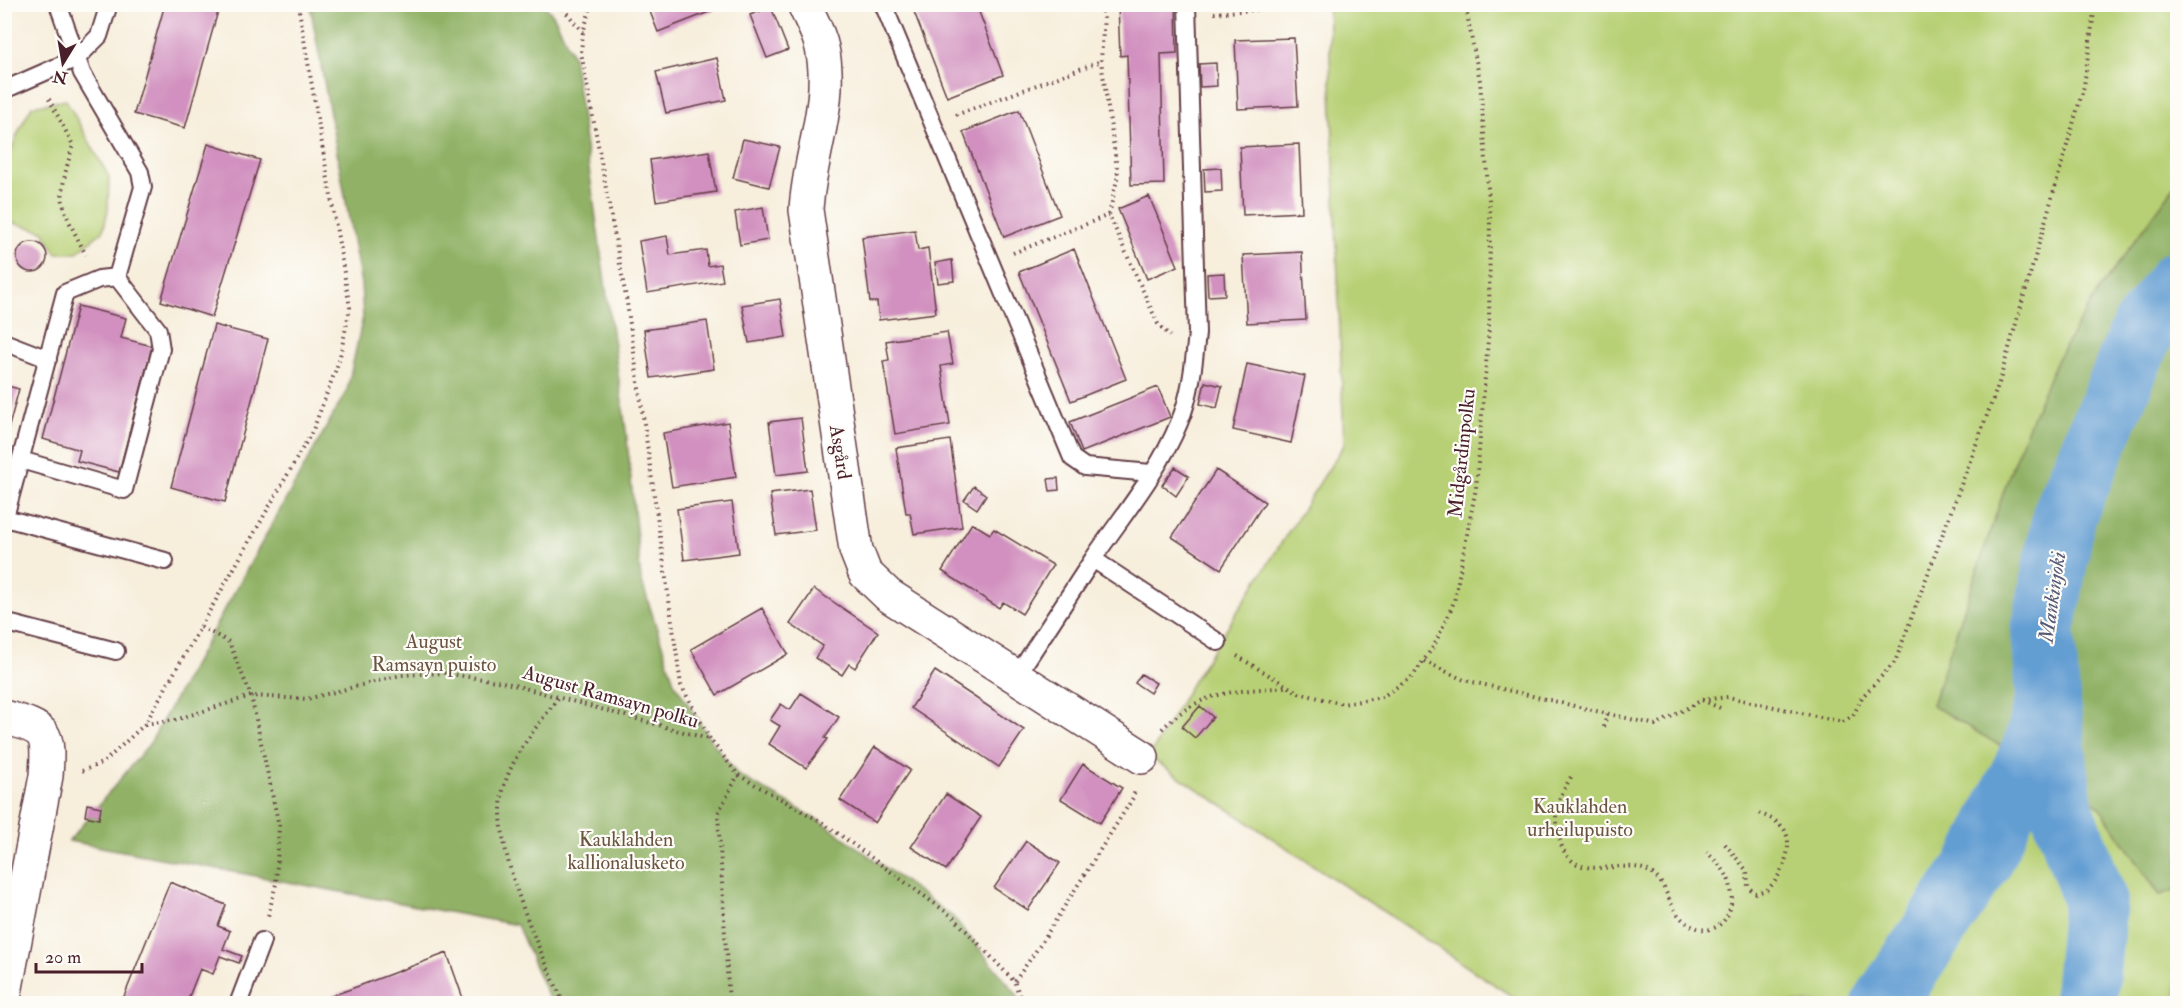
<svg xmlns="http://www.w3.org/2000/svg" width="2182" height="1008" font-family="'IM FELL Double Pica',serif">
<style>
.green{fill:#b7d075;stroke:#807850;stroke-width:1.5}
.forest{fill:#91b266;stroke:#6e6848;stroke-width:1.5}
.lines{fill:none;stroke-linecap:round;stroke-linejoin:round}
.river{stroke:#639ed3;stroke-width:64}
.building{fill:#d190bf}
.lane-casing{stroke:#643e46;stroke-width:20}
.street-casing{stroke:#643e46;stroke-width:36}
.path{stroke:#643e46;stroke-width:4;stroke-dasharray:1.5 4.5;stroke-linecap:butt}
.lane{stroke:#fff;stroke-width:16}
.street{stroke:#fff;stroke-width:33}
.labels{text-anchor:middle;stroke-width:4.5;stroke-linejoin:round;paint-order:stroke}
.street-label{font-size:20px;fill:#4a1f2b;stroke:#fdfcf7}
.park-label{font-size:20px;fill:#6b5441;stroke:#fdfcf7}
.water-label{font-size:21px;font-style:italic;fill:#555877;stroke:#fdfcf7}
</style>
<rect width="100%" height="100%" fill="#fdfcf7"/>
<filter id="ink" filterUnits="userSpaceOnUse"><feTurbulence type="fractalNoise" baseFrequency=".0167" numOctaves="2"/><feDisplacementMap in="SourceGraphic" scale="12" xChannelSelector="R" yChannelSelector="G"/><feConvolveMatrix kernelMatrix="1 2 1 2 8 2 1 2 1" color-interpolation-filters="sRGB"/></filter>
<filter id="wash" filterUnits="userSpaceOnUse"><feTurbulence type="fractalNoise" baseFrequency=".008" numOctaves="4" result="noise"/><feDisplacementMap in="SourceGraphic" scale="24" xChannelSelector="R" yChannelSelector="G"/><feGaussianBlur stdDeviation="1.35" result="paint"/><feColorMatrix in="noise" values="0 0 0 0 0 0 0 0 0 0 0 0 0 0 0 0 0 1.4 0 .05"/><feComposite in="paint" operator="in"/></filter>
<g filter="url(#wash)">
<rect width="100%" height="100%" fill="#f7eedc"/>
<path class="green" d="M1328 5H2177V183L2099 290 2057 359 2013 464 1932 705 2097 804 2160 895 2177 889V1003H1522L1149 757 1193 681 1344 445Z
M66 100 109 177 108 210 103 231 76 253H56L43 231 5 221C4 172 7 149 32 106Z"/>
<path class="forest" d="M310 5H544L554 16 573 56 626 430 641 579 674 682 710 739 738 775 825 824 953 917 1018 996 1021 1003H551L517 925 69 841 150 743 347 390 363 317 361 284Z
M2177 183 2178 889 2160 895 2097 804 1932 705 2013 464 2057 359 2099 290Z"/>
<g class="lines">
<path class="river" d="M2049 710 2061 807 2095 900 2085 1004
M1884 1004 1979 863 2036 745 2048 696 2043 631 2064 516 2143 329 2178 282"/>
</g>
<g id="blocks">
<path class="building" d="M165 4H220L185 128 134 114Z
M647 4H711L714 10 658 32Z
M911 4H976L1003 75 947 97Z
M1118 4H1176L1177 53 1161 54 1164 184 1131 185 1127 55 1120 56Z
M771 7 788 50 767 58 750 15Z
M1294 38 1298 106 1238 109 1235 40Z
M717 58 726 100 666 113 656 72Z
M1216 63 1217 86 1200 87 1199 64Z
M1019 110 1060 215 1004 237 963 132Z
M743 139 780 147 769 187 733 178Z
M208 144 260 160 212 317 161 301Z
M1299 144 1302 212 1243 215 1240 147Z
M709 151 716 192 656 201 650 160Z
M1221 168 1222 191 1205 192 1204 169Z
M1149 196 1178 266 1147 279 1118 209Z
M763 207 768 240 740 245 735 212Z
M915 230 918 250 928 248 936 313 879 320 877 302H870L862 237Z
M667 236 670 255 706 250 708 266 720 264 723 281 647 293 639 241Z
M17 257a15 15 0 1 1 30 0a15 15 0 1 1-30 0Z
M1074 249 1126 379 1071 401 1019 272Z
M1302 252 1306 320 1247 323 1243 255Z
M952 260 954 281 938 283 935 263Z
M1224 273 1225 295 1208 296 1207 274Z
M780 299 786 337 749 343 742 305Z
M78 306 126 318 121 338 152 346 119 472 77 461 80 450 43 439Z
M707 321 714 369 651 378 644 330Z
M214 325 268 339 225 502 171 487Z
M947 332 953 364 941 366 950 425 895 434 883 361 889 360 886 341Z
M1247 364 1305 376 1291 443 1233 430Z
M1205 382 1222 386 1217 408 1200 404Z
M4 385 19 389 5 441 4 440Z
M1158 387 1170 417 1082 452 1070 422Z
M801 418 808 471 776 475 769 422Z
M728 422 736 477 672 487 663 433Z
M950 440 962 527 914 534 910 513H906L896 448Z
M1175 467 1189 476 1176 496 1162 485Z
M1216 470 1265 502 1221 569 1172 537Z
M1058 478 1059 490 1050 491 1048 479Z
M974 486 986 495 977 509 964 500Z
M810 489 816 530 776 535 770 494Z
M732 502 739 553 684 560 677 509Z
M972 523 990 534 994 529 1053 565 1022 614 1003 602 999 608 942 571Z
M814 589 878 632 855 668 849 664 842 675 815 658 823 646 790 624Z
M762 608 788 654 717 695 691 649Z
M935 671 1024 730 999 767 911 708Z
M1141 674 1156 683 1150 693 1135 683Z
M801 693 839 717 825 738 828 739 806 768 769 744 780 726 770 720 781 704 790 710Z
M1200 706 1213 717 1195 738 1182 727Z
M875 747 910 770 875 823 840 800Z
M1083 764 1122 788 1100 823 1061 799Z
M946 794 981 817 946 870 911 847Z
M87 804 101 807 99 819 85 816Z
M1026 841 1060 863 1028 910 994 888Z
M170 882 226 905 218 926 230 931 223 949 242 956 239 963 220 956 213 974 200 969 186 1004H121Z
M447 953 465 1004H313V1003Z"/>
</g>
</g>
<g filter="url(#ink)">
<use href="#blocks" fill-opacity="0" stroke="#643e46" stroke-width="1.5"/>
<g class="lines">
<g class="lane-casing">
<path id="lane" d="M883 4 1072 458 1085 467 1151 473
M4 90 77 58 99 36 109 4
M4 342 48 359
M21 460 124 490 161 349 158 330 117 277
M5 518 165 561
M4 521 65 293 99 279 117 277 143 187 140 172 82 73 58 4
M1093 559C1122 516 1159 472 1179 423 1191 395 1194 363 1197 333L1187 4
M4 622 116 651
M1016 677 1093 559 1218 642
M238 1004 262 941"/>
</g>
<g class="street-casing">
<path id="street" d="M804 4C810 18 819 33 822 48 834 102 809 155 806 210L856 550 865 573 888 595 1142 757
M4 717C48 729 49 732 46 776L4 998"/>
</g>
<path class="path" d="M559 4 583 32
M592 4 583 32 581 52 627 303 681 685 710 739 738 775 825 824 953 917 1014 981 1023 1004
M1094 4 1101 8 1104 16 1101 61 1118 175 1109 215 1158 324 1170 336
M1214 13 1336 4
M49 99 73 145C56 203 59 202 86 255
M956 115 1101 61
M1013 253 1109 215
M201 627 229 642 251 696 279 826 276 884 268 916
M1237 656 1299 693 1343 704 1382 697 1413 676 1435 644 1454 602 1476 488 1489 327 1490 214 1480 81 1465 4
M1424 661 1464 680 1656 725 1702 700 1720 708
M558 698C539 724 517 749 506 780 484 837 540 949 564 1004
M1702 700 1728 697 1843 722 1854 714 1862 697 1895 662 1999 383 2084 86 2095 4
M145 724 175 720 251 696 307 699 401 675 443 673 503 682 709 739
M1604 727 1607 713
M1162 729C1202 689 1233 692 1286 687
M82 771 104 762 145 724 313 430 339 361 350 308 298 4
M1571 777C1558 799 1551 815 1560 841 1574 889 1624 854 1651 873 1669 884 1667 910 1688 924 1720 943 1739 909 1729 881 1725 869 1715 861 1707 852
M1725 844 1747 871 1748 887 1755 893C1759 892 1765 891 1768 889 1781 877 1793 849 1786 833 1782 822 1766 816 1756 812
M1015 981 1040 945 1133 798 1135 790
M729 1004 718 813 738 775"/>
<use href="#lane" class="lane"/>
<use href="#street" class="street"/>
</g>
</g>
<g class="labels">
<g class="street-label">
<text transform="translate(841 452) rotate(81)" y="7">Asgård</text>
<text transform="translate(1461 453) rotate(-84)" y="7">Midgårdinpolku</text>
<text transform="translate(611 696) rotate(16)" y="7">August Ramsayn polku</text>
</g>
<g class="park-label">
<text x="434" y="648">August<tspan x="434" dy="23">Ramsayn puisto</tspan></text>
<text x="1580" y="813">Kauklahden<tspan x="1580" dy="23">urheilupuisto</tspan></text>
<text x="626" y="846">Kauklahden<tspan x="626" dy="23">kallionalusketo</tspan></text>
</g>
<g class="water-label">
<text transform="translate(2052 597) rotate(-82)" y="7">Mankinjoki</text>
</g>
</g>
<rect width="2182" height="1008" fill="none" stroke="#fdfcf7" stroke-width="24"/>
<g transform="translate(63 63) rotate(191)" stroke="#fdfcf7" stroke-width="4.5" paint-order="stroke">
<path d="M0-4.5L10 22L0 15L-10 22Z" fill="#4a1f2b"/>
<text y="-9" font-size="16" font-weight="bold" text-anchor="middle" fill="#4a1f2b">N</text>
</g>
<path d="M36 963v9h106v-9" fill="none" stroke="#4a1f2b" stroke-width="3"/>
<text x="45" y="963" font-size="18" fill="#4a1f2b" stroke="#fdfcf7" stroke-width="4.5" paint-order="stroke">20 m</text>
</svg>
